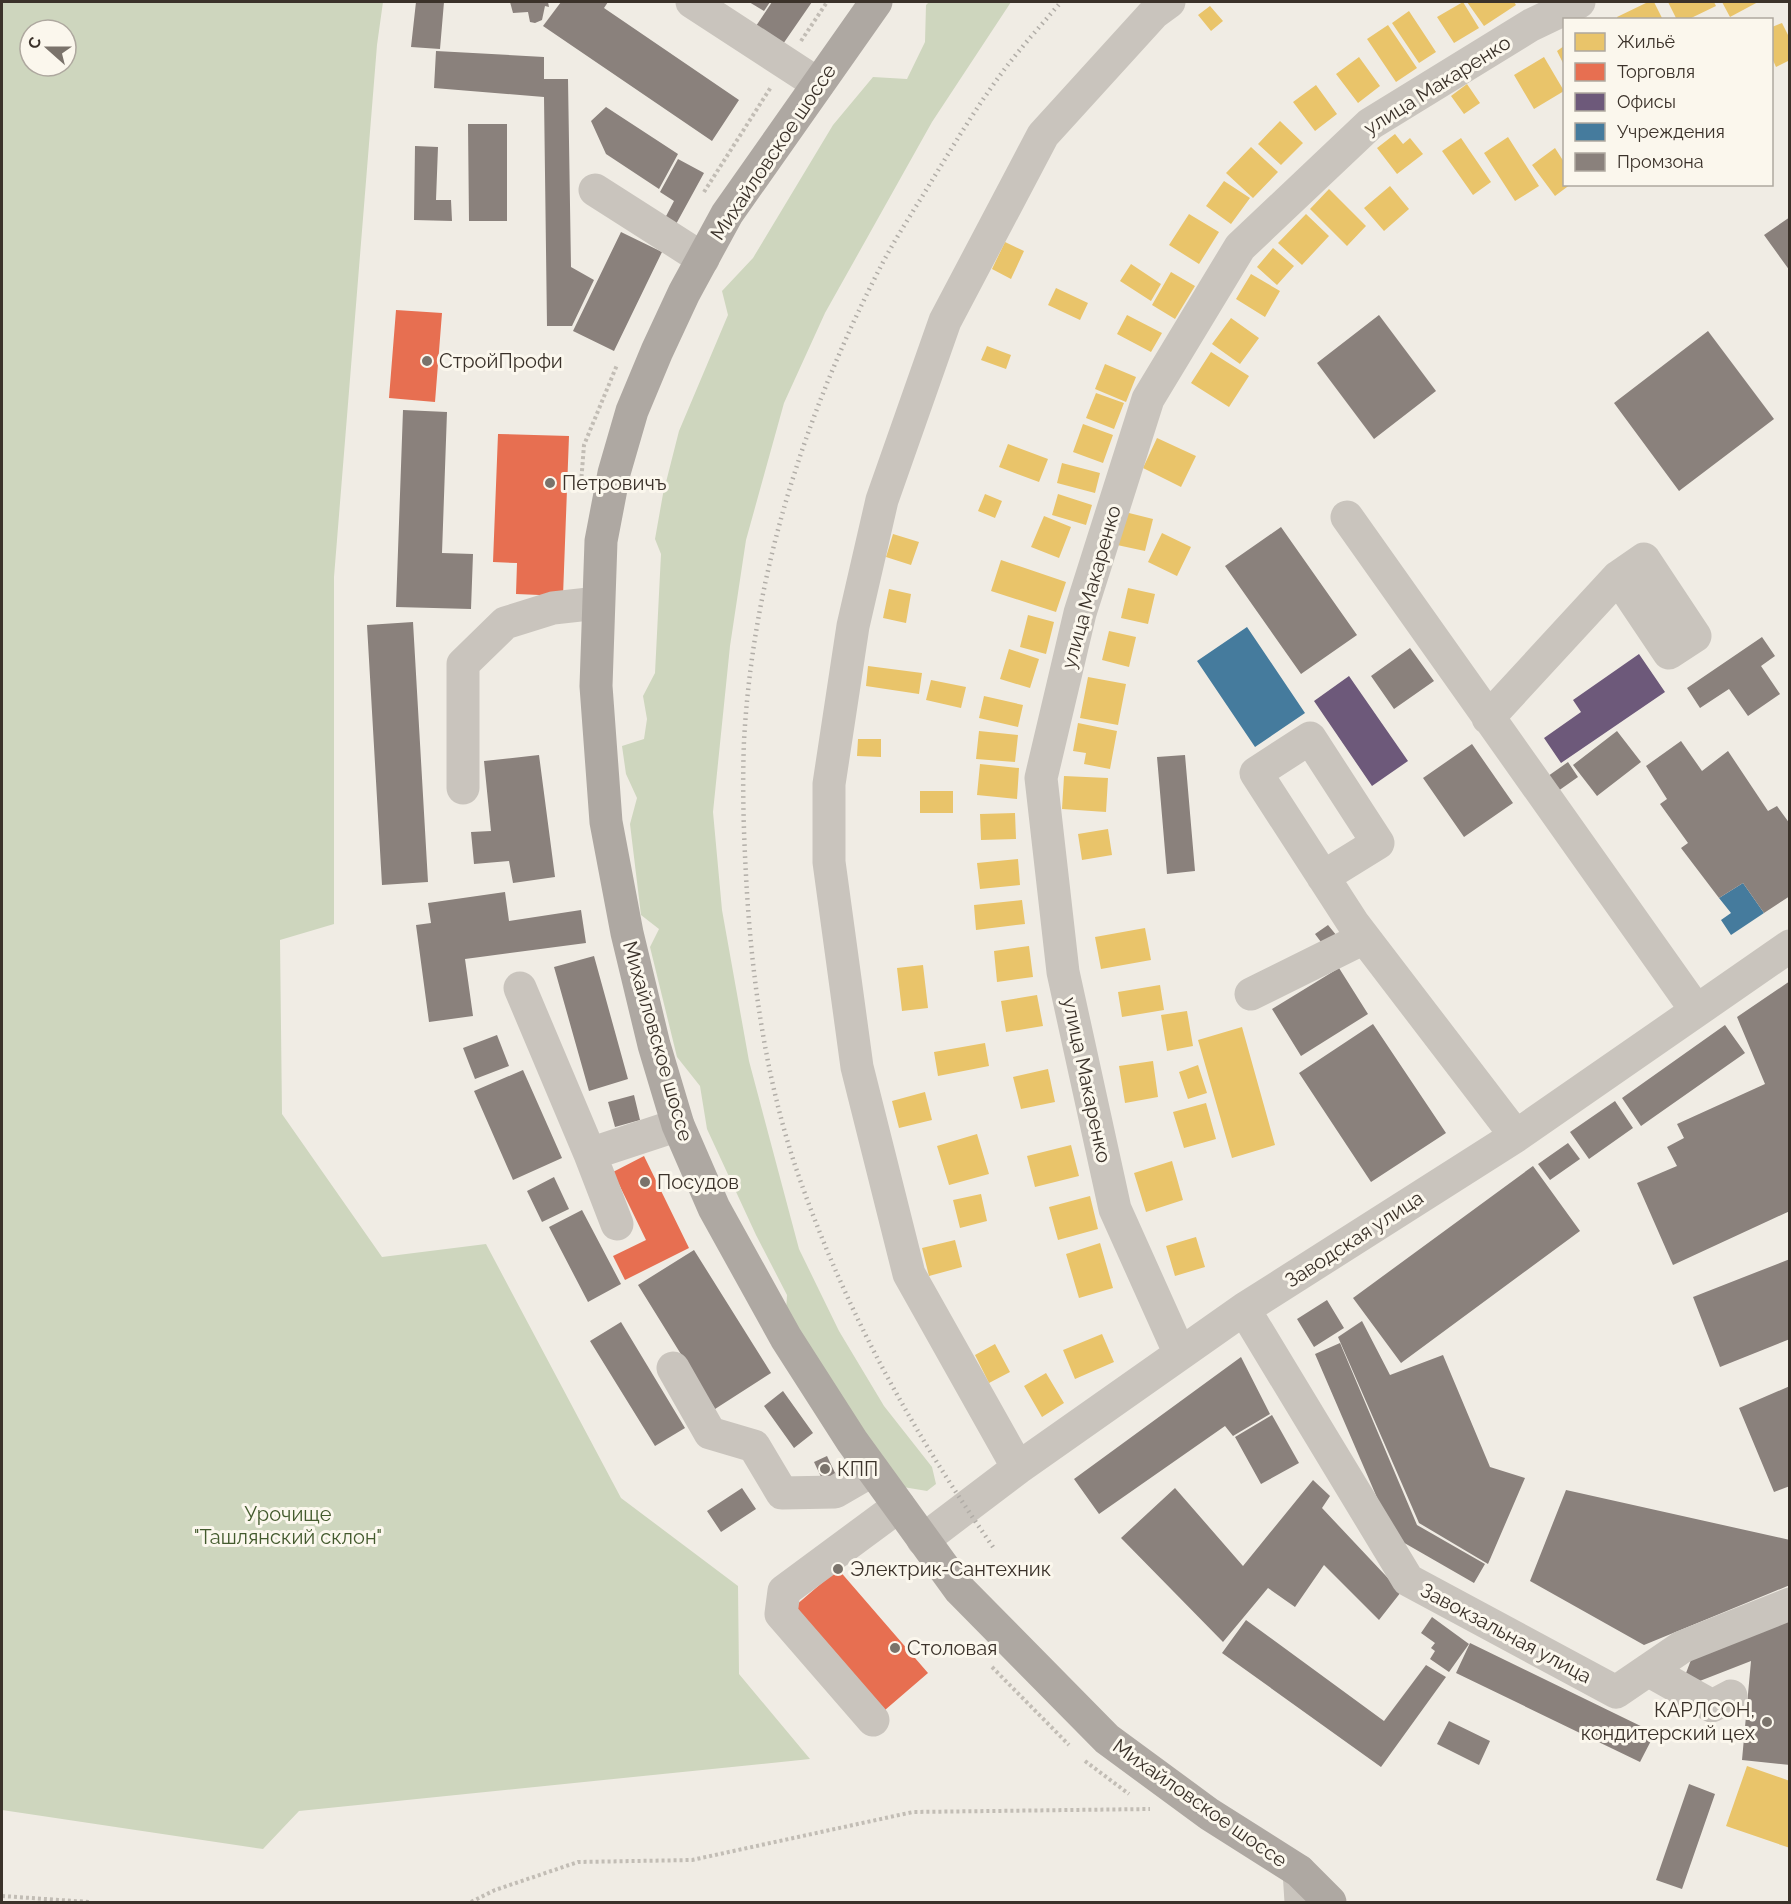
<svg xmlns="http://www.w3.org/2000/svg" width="1791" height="1904" font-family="Raleway,sans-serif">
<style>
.green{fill:#ced6be;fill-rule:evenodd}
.homes{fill:#e9c46a}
.shops{fill:#e76f51}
.offices{fill:#6d597a}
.public{fill:#457b9d}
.industry{fill:#8a817c}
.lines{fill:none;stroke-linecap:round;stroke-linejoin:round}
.path{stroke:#c2bdb5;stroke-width:4;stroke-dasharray:3 3;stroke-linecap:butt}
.minor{stroke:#c9c4bd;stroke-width:33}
.major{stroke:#aea8a2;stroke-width:33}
.rail{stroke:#b1ada7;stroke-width:4.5;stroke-dasharray:1.5 4.5;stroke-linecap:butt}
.poi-dot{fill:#7a736b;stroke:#fbf7ed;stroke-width:2}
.labels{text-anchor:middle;stroke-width:6;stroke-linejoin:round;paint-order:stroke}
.street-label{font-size:20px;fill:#3b322a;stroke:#fbf7ed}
.poi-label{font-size:20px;fill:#3b322a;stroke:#fbf7ed;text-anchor:start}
.park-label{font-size:20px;fill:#435a2d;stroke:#fbf7ed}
</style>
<rect width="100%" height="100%" fill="#f0ece4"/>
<path class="green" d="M2 2H383L377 45 334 577V924L280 940 282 1114 382 1257 486 1244 621 1498 738 1586 739 1674 810 1759 299 1811 263 1849 2 1810ZM30 30H66V66H30Z
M929 2H1011L932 122 825 313 784 403 746 540 730 646 713 812 722 910 749 1061 799 1249 839 1331 884 1406 932 1467 936 1484 927 1491 903 1487 850 1413 786 1312 787 1295 756 1235 707 1129 700 1086 677 1057 650 947 659 929 641 915 630 824 637 798 626 774 622 746 644 739 647 719 643 696 655 673 661 554 655 539 663 494 679 431 728 315 722 291 753 258 833 125 873 77 907 79 925 42 926 5Z"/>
<path class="homes" d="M1463 2 1479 28 1454 43 1437 17Z
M1467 2H1514L1516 5 1484 26Z
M1648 2H1654L1663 20H1618L1617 17Z
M1668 2H1714L1716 6 1687 20H1677Z
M1722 2H1758L1730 17Z
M1210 6 1223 21 1211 31 1198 15Z
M1409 11 1436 52 1419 63 1392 23Z
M1782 23 1790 39V60L1776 67 1772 58V27Z
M1388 25 1417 68 1396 82 1367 39Z
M1564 46V65L1557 51Z
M1359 57 1380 86 1358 103 1336 74Z
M1544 57 1564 91 1534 109 1514 75Z
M1467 84 1480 103 1464 114 1451 96Z
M1316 85 1337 114 1315 131 1293 102Z
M1280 121 1303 143 1281 165 1258 144Z
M1395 134 1403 144 1410 138 1423 154 1397 174 1377 148Z
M1508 137 1539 186 1515 201 1484 153Z
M1461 138 1491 182 1473 195 1442 151Z
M1251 147 1278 172 1253 198 1226 173Z
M1555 148 1564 162V184H1571L1555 196 1532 165Z
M1224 181 1250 198 1231 224 1206 206Z
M1390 186 1409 209 1384 231 1364 208Z
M1329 189 1366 226 1347 246 1310 209Z
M1189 214 1219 232 1199 264 1169 245Z
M1306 214 1329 236 1302 265 1278 243Z
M1005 242 1024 251 1011 279 992 269Z
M1273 248 1294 266 1277 285 1257 267Z
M1131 264 1161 284 1151 301 1120 281Z
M1171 272 1195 286 1175 319 1152 305Z
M1251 274 1280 291 1265 317 1236 299Z
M1056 288 1088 303 1080 320 1048 305Z
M1127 315 1162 333 1151 352 1117 334Z
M1231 318 1259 338 1240 364 1212 344Z
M987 346 1011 355 1006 369 981 360Z
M1211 352 1249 376 1229 407 1191 383Z
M1105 364 1136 377 1126 402 1095 389Z
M1096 393 1124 403 1114 429 1086 418Z
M1083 424 1113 435 1103 463 1073 452Z
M1157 438 1196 456 1181 487 1143 468Z
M1008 444 1048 459 1039 482 999 467Z
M1062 463 1100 473 1095 493 1057 483Z
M985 494 1002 501 995 518 978 511Z
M1058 494 1092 505 1086 525 1052 515Z
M1125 512 1153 519 1145 551 1117 545Z
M1044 516 1071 527 1059 558 1031 547Z
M1162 533 1191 547 1177 576 1148 562Z
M893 534 919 542 911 565 886 557Z
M1001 560 1066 582 1056 612 991 591Z
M1128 588 1155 594 1148 624 1121 618Z
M889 589 911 594 906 623 883 618Z
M1028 615 1054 622 1046 654 1020 647Z
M1109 631 1136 637 1129 667 1102 660Z
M1009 649 1039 659 1030 688 1000 679Z
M868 666 922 673 919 694 866 686Z
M1088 677 1126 684 1118 725 1080 718Z
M931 680 966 687 961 708 926 700Z
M984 696 1023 705 1018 727 979 718Z
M1078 723 1117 731 1110 769 1084 764 1086 753 1073 751Z
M979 731 1018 735 1015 762 976 759Z
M858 739H881V757L857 756Z
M980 764 1019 768 1017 799 977 795Z
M1064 776 1108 778 1106 812 1062 809Z
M920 791H953V813H920Z
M1015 813 1016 839 981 840 980 814Z
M1108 829 1112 855 1082 860 1078 834Z
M1018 859 1020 885 980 889 977 863Z
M1022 900 1025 924 976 930 974 905Z
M1145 928 1151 960 1101 969 1095 937Z
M1029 946 1033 977 997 982 994 951Z
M923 965 928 1008 902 1011 897 968Z
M1160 985 1164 1010 1122 1017 1118 992Z
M1037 995 1043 1026 1006 1032 1001 1001Z
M1187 1011 1193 1046 1167 1051 1161 1015Z
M1242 1027 1275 1145 1232 1158 1198 1040Z
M985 1043 989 1066 938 1076 934 1052Z
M1153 1061 1158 1097 1125 1103 1119 1066Z
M1198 1065 1207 1093 1188 1099 1179 1072Z
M1048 1069 1055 1102 1021 1109 1013 1077Z
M925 1092 932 1120 899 1128 892 1101Z
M1206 1103 1216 1139 1184 1148 1173 1112Z
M977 1134 989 1174 949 1185 937 1146Z
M1071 1145 1079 1176 1035 1187 1027 1156Z
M1172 1161 1183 1200 1146 1212 1134 1173Z
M981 1194 987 1221 960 1228 953 1200Z
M1090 1196 1098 1229 1058 1240 1049 1207Z
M1196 1237 1205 1267 1175 1276 1166 1246Z
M955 1240 962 1267 929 1276 922 1248Z
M1100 1243 1113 1288 1079 1298 1066 1254Z
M1102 1334 1114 1362 1075 1379 1063 1350Z
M995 1344 1010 1372 989 1383 975 1355Z
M1046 1373 1064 1403 1042 1417 1024 1386Z
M1747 1766 1790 1781V1848L1726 1826Z"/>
<path class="shops" d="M396 310 442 313 435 402 389 398Z
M498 434 569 436 563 596 516 594 517 563 493 562Z
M644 1156 689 1248 625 1280 613 1256 646 1240 613 1172Z
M838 1569 928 1673 885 1710 795 1606Z"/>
<path class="offices" d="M1639 654 1665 692 1561 763 1544 738 1581 712 1573 700Z
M1349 676 1408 761 1372 786 1314 701Z"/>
<path class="public" d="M1247 627 1305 713 1255 747 1197 661Z
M1743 883 1764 913 1731 935 1721 920 1731 913 1719 898Z"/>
<path class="industry" d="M416 2H444L440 49 411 47Z
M510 2H548L549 7 545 6 542 20 535 23 530 22 528 12 513 13Z
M561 2H608L604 8 739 100 712 141 543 26Z
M749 2H770L764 11Z
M772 2H812L783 44 756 26Z
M436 51 544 57V79H568L571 267 594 280 572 326H547L544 97 434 88Z
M606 107 678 154 659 189 606 154 591 121Z
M468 124H507V221H469Z
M415 146 438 147 436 200H451L452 221 414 220Z
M678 159 704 173 675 226 664 220 674 201 660 192Z
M1790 217V271L1764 235Z
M621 232 662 252 614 351 573 331Z
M1379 315 1436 391 1374 439 1317 363Z
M1708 331 1774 419 1679 491 1614 403Z
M403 410 447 412 442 553 473 554 471 609 396 607Z
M1281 527 1357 635 1301 674 1225 566Z
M413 622 428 882 382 885 367 625Z
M1762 637 1775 656 1761 666 1780 694 1748 716 1729 689 1700 708 1687 688Z
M1410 648 1434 681 1394 709 1371 676Z
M1617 731 1641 762 1597 796 1573 765Z
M1681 741 1702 771 1728 751 1768 811 1777 806 1790 824V896L1764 913 1743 883 1719 898 1681 848 1688 843 1660 804 1667 799 1646 766Z
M1472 744 1513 803 1464 837 1423 778Z
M539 755 555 877 513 883 509 861 474 864 471 832 491 831 484 761Z
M1185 755 1195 871 1167 874 1157 757Z
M1568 762 1578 777 1551 796 1541 781Z
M505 892 509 921 581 910 586 943 465 959 473 1016 429 1022 416 925 431 923 428 903Z
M1328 925 1337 936 1324 946 1315 934Z
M594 956 628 1079 589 1091 554 967Z
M1339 968 1368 1014 1301 1056 1272 1009Z
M1790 981V1211L1673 1265 1637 1183 1677 1166 1667 1147 1684 1138 1677 1124 1765 1084 1737 1017Z
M1373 1024 1446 1133 1371 1182 1299 1073Z
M1725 1025 1745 1053 1641 1126 1622 1098Z
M497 1035 509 1066 475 1079 463 1048Z
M523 1070 562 1158 513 1180 474 1091Z
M634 1095 640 1120 615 1127 608 1102Z
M1615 1101 1633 1128 1589 1159 1570 1132Z
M1568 1143 1580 1159 1550 1180 1538 1164Z
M1533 1166 1580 1231 1401 1363 1353 1298Z
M554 1177 569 1209 542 1222 527 1191Z
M582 1210 621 1284 588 1302 549 1227Z
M694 1250 771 1373 715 1409 638 1285Z
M1790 1259V1339L1720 1367 1693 1297Z
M1327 1300 1344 1328 1314 1347 1297 1319Z
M1362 1321 1390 1375 1443 1355 1490 1467 1525 1478 1488 1564 1419 1523 1338 1337Z
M621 1322 685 1428 655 1446 590 1341Z
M1340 1343 1417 1525 1485 1564 1474 1583 1394 1537 1315 1354Z
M1241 1357 1270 1414 1233 1436 1225 1426 1099 1514 1074 1479Z
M1790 1386V1486L1774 1492 1739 1408Z
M783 1391 813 1433 794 1448 764 1406Z
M1272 1415 1299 1463 1261 1484 1235 1437Z
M827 1456 836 1475 823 1481 814 1462Z
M1313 1480 1330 1496 1322 1508 1401 1592 1379 1620 1324 1565 1295 1607 1268 1588 1223 1642 1121 1538 1175 1488 1243 1566Z
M742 1488 756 1509 721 1532 707 1511Z
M1566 1490 1790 1540V1585L1644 1645 1530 1581Z
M1432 1617 1469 1644 1449 1672 1430 1659 1435 1651 1431 1648 1435 1643 1421 1633Z
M1246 1620 1384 1721 1426 1665 1446 1677 1381 1767 1222 1653Z
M1790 1621V1765L1742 1760 1751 1661 1692 1684 1683 1681 1694 1652Z
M1470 1643 1655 1733 1640 1762 1456 1673Z
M1678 1697 1690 1705 1682 1717 1670 1709Z
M1449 1721 1490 1741 1479 1765 1437 1744Z
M1689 1784 1715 1794 1682 1889 1656 1880Z"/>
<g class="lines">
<path class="path" d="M801 41 827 2
M704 192 771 87
M581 483 584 445 617 365
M992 1667 1069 1745
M1085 1761 1129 1794
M2 1896 89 1902
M471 1902 495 1890 578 1862 692 1860 913 1812 1150 1809"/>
<path class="minor" d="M692 2 818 84
M595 190 703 259
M1347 517 1696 1010
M1488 718 1618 577 1644 559 1695 636 1669 653 1618 577
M463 788V664L505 623 553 608 598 603
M1323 877 1378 843 1310 738 1256 773 1353 923 1516 1136
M520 988 590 1154
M1251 994 1364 938
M617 1224 590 1154 678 1125
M1244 1309 1408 1580 1616 1692 1682 1647 1790 1604
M1180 1354 1115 1209 1063 972 1041 778 1080 613 1148 399 1240 247 1370 124 1531 25 1579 2
M673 1368 710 1433 754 1446 782 1493 835 1492 873 1470
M1018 1468 909 1274 857 1067 829 862V784L853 626 882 500 945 321 1043 135 1154 13 1169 2
M923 1540 1018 1468 1244 1309 1516 1136 1790 946
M1648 1670 1712 1706 1731 1696
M873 1720 781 1614 784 1591 899 1506
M1299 1871 1301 1902"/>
<path class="major" d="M876 2 727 214 684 293 657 351 632 411 614 473 601 541 596 686 606 822 627 933 654 1045 678 1125 714 1208 786 1338 852 1441 960 1590 1107 1739 1209 1814 1299 1871 1330 1902"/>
<path class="rail" d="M993 1547C910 1428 846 1312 798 1174 767 1084 753 988 747 893 744 843 742 791 744 741 753 575 805 413 881 266 895 239 912 213 928 187 953 146 978 104 1007 66 1024 44 1043 23 1061 2"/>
</g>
<g class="poi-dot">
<circle cx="427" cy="361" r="6"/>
<circle cx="550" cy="483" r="6"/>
<circle cx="645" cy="1182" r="6"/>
<circle cx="825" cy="1469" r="6"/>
<circle cx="838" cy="1569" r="6"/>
<circle cx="895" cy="1648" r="6"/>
<circle cx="1767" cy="1722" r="6"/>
</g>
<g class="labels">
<g class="street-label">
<text transform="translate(1437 85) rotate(-32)" y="7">улица Макаренко</text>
<text transform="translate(773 152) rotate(-56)" y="7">Михайловское шоссе</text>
<text transform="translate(1091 587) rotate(-74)" y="7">улица Макаренко</text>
<text transform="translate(658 1041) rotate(74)" y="7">Михайловское шоссе</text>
<text transform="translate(1087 1080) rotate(78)" y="7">улица Макаренко</text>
<text transform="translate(1354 1239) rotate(-33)" y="7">Заводская улица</text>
<text transform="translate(1506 1633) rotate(28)" y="7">Завокзальная улица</text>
<text transform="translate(1200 1803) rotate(35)" y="7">Михайловское шоссе</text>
</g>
<g class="poi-label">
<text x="439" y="368">СтройПрофи</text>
<text x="562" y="490">Петровичъ</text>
<text x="657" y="1189">Посудов</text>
<text x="837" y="1476">КПП</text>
<text x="850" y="1576">Электрик-Сантехник</text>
<text x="907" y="1655">Столовая</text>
<text x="1755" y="1717" text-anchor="end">КАРЛСОН,<tspan x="1755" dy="23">кондитерский цех</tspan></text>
</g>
<g class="park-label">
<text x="288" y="1521">Урочище<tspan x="288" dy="23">"Ташлянский склон"</tspan></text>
</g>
</g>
<rect width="1791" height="1904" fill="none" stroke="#3b322a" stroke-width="6"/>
<rect x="1563" y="18" width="210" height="168" fill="#fbf7ed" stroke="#aea89f" stroke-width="1.5"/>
<rect x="1575" y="33" width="30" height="18" fill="#e9c46a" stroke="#aea89f" stroke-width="1.5"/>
<text x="1617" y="48" font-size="18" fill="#3b322a">Жильё</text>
<rect x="1575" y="63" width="30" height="18" fill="#e76f51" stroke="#aea89f" stroke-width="1.5"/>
<text x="1617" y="78" font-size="18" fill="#3b322a">Торговля</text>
<rect x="1575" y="93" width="30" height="18" fill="#6d597a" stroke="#aea89f" stroke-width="1.5"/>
<text x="1617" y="108" font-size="18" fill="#3b322a">Офисы</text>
<rect x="1575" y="123" width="30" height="18" fill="#457b9d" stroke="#aea89f" stroke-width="1.5"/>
<text x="1617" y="138" font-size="18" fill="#3b322a">Учреждения</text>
<rect x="1575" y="153" width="30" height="18" fill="#8a817c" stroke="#aea89f" stroke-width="1.5"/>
<text x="1617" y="168" font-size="18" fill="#3b322a">Промзона</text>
<g transform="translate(48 48) rotate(291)"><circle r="28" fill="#fbf7ed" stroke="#aea89f" stroke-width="1.5"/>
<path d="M0-4.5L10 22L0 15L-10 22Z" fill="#7a736b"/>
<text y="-9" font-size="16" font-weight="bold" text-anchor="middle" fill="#3b322a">С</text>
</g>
</svg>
